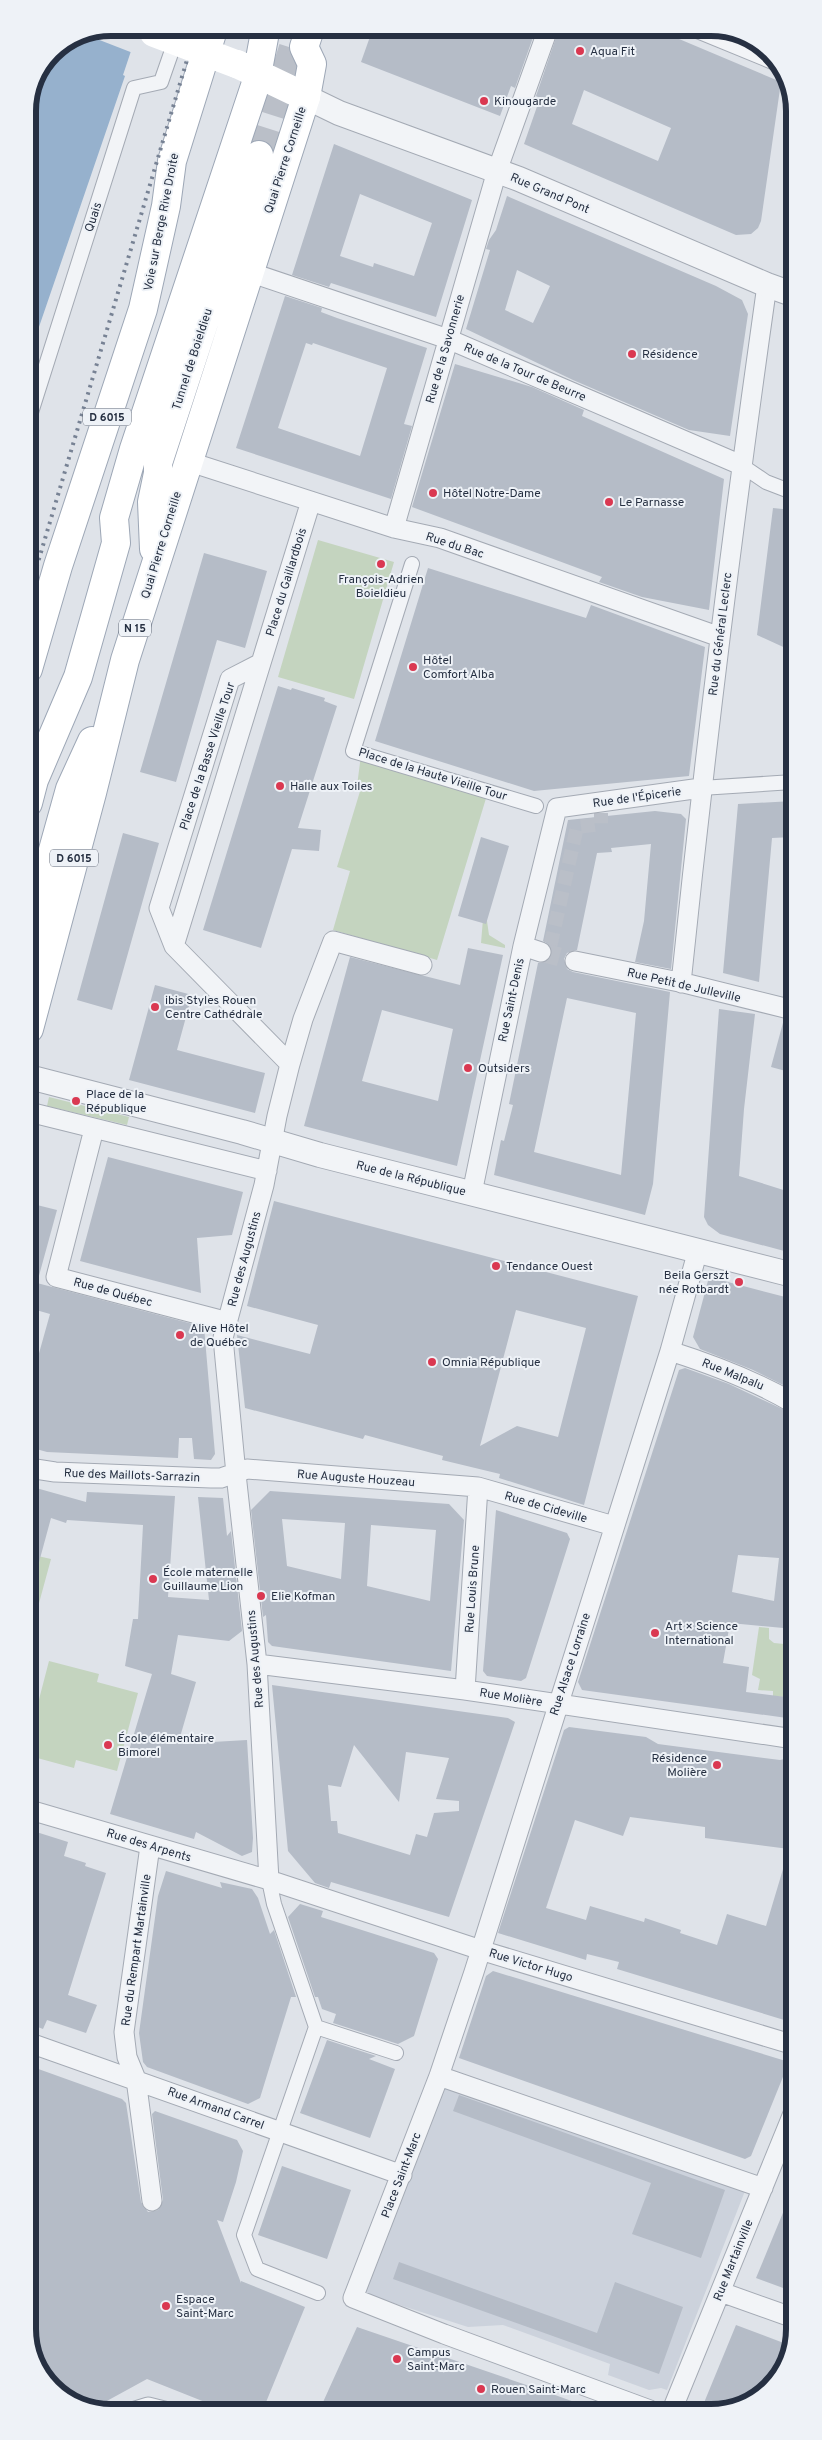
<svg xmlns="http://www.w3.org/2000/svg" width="822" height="2440" font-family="Overpass,sans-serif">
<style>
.built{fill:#ccd2dc}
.green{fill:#c4d4bf}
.water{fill:#96b1cd}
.pier{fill:#dfe3e9}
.building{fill:#b5bcc7;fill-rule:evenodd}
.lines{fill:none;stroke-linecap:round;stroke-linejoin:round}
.pedestrian-tunnel{stroke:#babfc8;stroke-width:14;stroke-dasharray:14 7;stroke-linecap:butt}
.minor-tunnel{stroke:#babfc8;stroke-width:19;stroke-dasharray:19 9;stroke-linecap:butt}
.primary-tunnel{stroke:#babfc8;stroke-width:28;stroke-dasharray:28 14;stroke-linecap:butt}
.pedestrian-casing{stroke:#a4aab4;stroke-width:16}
.minor-casing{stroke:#a4aab4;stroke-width:21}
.tertiary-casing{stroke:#a4aab4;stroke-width:26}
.primary-casing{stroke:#9da7b6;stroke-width:30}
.pedestrian{stroke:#f2f4f7;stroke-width:14}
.minor{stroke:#f2f4f7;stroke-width:19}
.tertiary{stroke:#f2f4f7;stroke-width:24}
.secondary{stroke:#fff;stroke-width:28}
.primary{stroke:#fff;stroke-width:28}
.rail{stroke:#778294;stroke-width:4;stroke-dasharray:2.5 5;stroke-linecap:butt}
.secondary-bridge{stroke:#fff;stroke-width:28}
.poi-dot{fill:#da3851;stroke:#eef2f7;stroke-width:2}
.labels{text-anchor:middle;stroke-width:4;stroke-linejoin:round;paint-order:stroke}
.shield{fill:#eef2f7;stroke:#626a78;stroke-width:1}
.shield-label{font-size:11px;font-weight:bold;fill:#263042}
.poi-label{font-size:12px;fill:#263042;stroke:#eef2f7;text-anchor:start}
.street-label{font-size:12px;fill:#263042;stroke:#eef2f7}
.rim{fill:none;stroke:#263042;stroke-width:6}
</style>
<rect width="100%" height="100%" fill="#dfe3e9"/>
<path class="built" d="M446 2086 745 2191 667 2390 661 2388 649 2390 608 2375 610 2364 503 2325 468 2327 362 2293Z"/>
<path class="green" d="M318 540 394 562 354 699 278 677Z
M361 755 487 795 437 960 333 930 350 871 337 867 361 788 357 786Z
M483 919 487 921 489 935 505 945V948L481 943Z
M49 1097 129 1117 127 1125 47 1106Z
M29 1554 51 1559 29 1640Z
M759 1627 769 1628V1639L774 1643 794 1645V1698L773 1696V1691L758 1690 760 1679 752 1675Z
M49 1661 99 1674 97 1682 138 1693 117 1771 76 1760 74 1768 30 1756V1734Z"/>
<path class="water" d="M137 33 123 75 125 76 28 359V106L52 52 79 34Z"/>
<path class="pier" d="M139 33 133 53 84 34Z"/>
<path class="building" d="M653 28 781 82 761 221 758 228 751 234 736 235 524 144 540 98 536 96 559 29ZM584 90 671 128 658 161 572 124Z
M536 29 515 88 511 86 500 116 361 62 372 31Z
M334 144 472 200 436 317 331 283 329 287 292 275ZM360 194 432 223 414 276 374 263 373 267 340 256Z
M507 196 716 286 742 300 748 314 730 436 689 430 573 380 466 329 490 250 486 249 489 240 496 230ZM517 270 550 286 533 323 505 310Z
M285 296 322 308 321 312 337 318 427 348 404 424 412 426 391 499 236 448ZM306 343 312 345 313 343 387 368 360 456 278 428Z
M455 364 532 387 584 410 582 416 724 479 709 610 642 597 599 582 602 577 412 507Z
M773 508 792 510V651L757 635Z
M204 553 267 571 245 648 217 640 176 782 140 772Z
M428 568 586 618 591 605 705 647 689 776 534 791 375 741Z
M278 686 291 690 292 688 325 698 324 701 337 706 298 828 321 830 319 851 292 849 261 948 203 930Z
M793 801V837L772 838 759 982 723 973 738 804Z
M655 811 681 814 686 819 671 969 635 962 644 921 651 844 611 848 612 852 597 853 577 950 567 953 564 959 567 969 573 972 670 992 653 1184 645 1215 494 1175 501 1140 504 1141 513 1105 509 1104 538 963 548 961 552 955 550 945 543 941 568 820ZM567 998 636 1013 621 1175 534 1152Z
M123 833 159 843 112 1010 77 1000Z
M481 837 509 846 486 924 458 916Z
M468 948 503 955 457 1166 304 1126 350 957 460 985ZM382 1010 453 1029 438 1101 362 1081Z
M155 985 192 995 177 1050 265 1073 255 1113 129 1080Z
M719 1009 755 1014 744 1109 739 1176 793 1193V1233L788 1252 720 1234 708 1225 704 1217Z
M784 1019 793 1021V1073L771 1067Z
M108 1157 243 1192 232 1235 197 1238 201 1293 80 1261Z
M274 1201 638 1296 584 1505 499 1478 500 1474 442 1460 443 1456 365 1435 363 1439 245 1408 237 1335 310 1354 318 1325 247 1306ZM516 1310 586 1328 558 1437 517 1426 480 1446Z
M29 1203 57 1210 37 1283 204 1327 215 1454 211 1460 194 1459 192 1438H179L178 1458 47 1452 29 1447V1389L50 1314 29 1308Z
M709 1277 793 1299V1390L753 1370 700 1349 693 1337Z
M685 1368 729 1384 793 1414 794 1629 730 1623 723 1663 749 1667 746 1692 794 1698V1719L582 1690 578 1682 679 1370ZM738 1555 779 1558 774 1601 732 1592Z
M29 1486 86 1502 87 1492 175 1496 168 1597 209 1600 198 1497 223 1498 227 1536 231 1531 242 1631 229 1641 178 1635 171 1674 196 1682 178 1744 247 1740 253 1838 252 1852 242 1856 196 1832 194 1839 110 1814 152 1674 125 1666 133 1619H138L143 1525 67 1520 66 1523 51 1518 35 1577 29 1576Z
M270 1491 449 1504 464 1520 451 1671 272 1646 268 1642 266 1615 263 1617 251 1510ZM282 1519 345 1523 341 1579 287 1566ZM371 1525 436 1530 430 1601 367 1586Z
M496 1510 567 1533 570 1539 526 1678 521 1681 487 1676 483 1671Z
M272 1685 508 1718 515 1722 449 1917 331 1882 329 1888 315 1883 288 1851ZM354 1745 399 1802 406 1752 449 1758 436 1799 459 1801V1811L434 1813 427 1837 416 1834 410 1855 338 1833 337 1821H331L328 1785 341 1787Z
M569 1727 646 1737 658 1744 780 1760 794 1757V2023L617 1969 619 1962 587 1954 586 1960 498 1933 564 1730ZM630 1817 705 1827V1838L789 1849 766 1926 727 1914 717 1945 680 1933 681 1930 645 1918 644 1922 590 1906 586 1920 546 1908 575 1820 623 1836Z
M30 1830 68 1842 64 1856 86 1863 85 1866 106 1873 68 1995 97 2005 86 2033 47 2020 43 2029 30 2024V1891L35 1868 30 1866Z
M166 1871 222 1888 220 1882 252 1889 258 1898 270 1934 274 1930 296 1997H291L260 2098 248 2104 147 2067 143 2062 139 2033 158 1896Z
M300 1904 323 1911 321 1917 434 1953 438 1959 414 2036 398 2044 333 2023 336 2014 322 2009 318 1997H315L288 1917Z
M493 1971 789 2062 751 2156 745 2159 459 2058 486 1976Z
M327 2040 376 2056 369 2059 395 2069 370 2138 300 2113Z
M30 2066 122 2099 126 2103 141 2202 148 2212 158 2210 163 2200 152 2114 155 2111 237 2140 243 2151 236 2182 223 2222 217 2220 241 2283V2281L305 2307 262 2412H230L147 2379 94 2408 56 2392 30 2350Z
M459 2095 725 2190 701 2258 632 2234 651 2183 453 2111Z
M282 2166 351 2190 327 2259 258 2235Z
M794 2186V2292L756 2278Z
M399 2262 597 2333 615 2282 683 2307 659 2374 393 2279Z
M736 2325 789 2345 777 2380 732 2410H701Z
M357 2327 544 2391 591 2408 590 2410 319 2411Z"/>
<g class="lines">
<path class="pedestrian-tunnel" d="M548 942 551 943 577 827 601 824V813"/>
<path class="minor-tunnel" d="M541 952 575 961"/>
<path class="primary-tunnel" d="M259 155 298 32"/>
<g class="pedestrian-casing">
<path id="pedestrian" d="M690 28 775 63
M28 422 134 88 161 82 177 36
M741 465 766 482 792 492
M412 564 353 751 536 806
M701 788 793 782
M269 1880 274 1904 316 2027
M316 2027 244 2235 257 2269 318 2293
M316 2027 396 2053"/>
</g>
<g class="minor-casing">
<path id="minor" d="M249 272 448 339 741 465
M187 461 394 528 440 538 720 637
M394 528 497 171 548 29
M261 663 311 501
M174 946 261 663 230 679 159 908 174 946 290 1064 277 1116 264 1185 223 1338 236 1474 257 1664 269 1880
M523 946 541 952
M575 961 684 983 793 1010
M681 983C705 750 734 517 767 285
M290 1064 303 1019 333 941 422 965
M29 1112 267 1171
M94 1129 56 1277 228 1322
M472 1193 523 946 557 808 701 788
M670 1351C714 1365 754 1380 793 1403
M29 1468 55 1472 211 1478H221L247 1469 478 1487 614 1526
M257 1664 465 1690 794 1739
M465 1690 478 1487
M30 1810 269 1880 490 1953 794 2045
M150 1846 124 2032 127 2057 136 2079 152 2201
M30 2043 402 2175
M439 2076 763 2188
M721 2292 794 2318
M650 2410 444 2334 353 2298 439 2076 474 1972 670 1351 698 1250
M672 2410 794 2111
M132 2412 148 2407 168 2412"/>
</g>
<g class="tertiary-casing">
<path id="tertiary" d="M306 97 339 113 519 179 767 285 792 294
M29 1077 242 1132 320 1155 793 1275"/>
</g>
<g class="primary-casing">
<path id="primary" d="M154 549 152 502 158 473V463L259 155
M28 669 58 566 143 309 166 206 172 161 212 33
M28 803 34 780 78 677 116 543 114 518 134 449 255 86 265 32
M29 936 70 789 92 741
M29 1029 92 793 125 660 306 97 312 64 304 47 309 32"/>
</g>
<use href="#pedestrian" class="pedestrian"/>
<use href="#minor" class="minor"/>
<use href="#tertiary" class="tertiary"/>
<path class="secondary" d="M237 64 306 97"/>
<use href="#primary" class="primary"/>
<path class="rail" d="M28 596 195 33"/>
<path class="secondary-bridge" d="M154 33 236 64"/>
</g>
<g class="poi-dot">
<circle cx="580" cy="51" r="5"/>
<circle cx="484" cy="101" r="5"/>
<circle cx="632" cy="354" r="5"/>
<circle cx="433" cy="493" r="5"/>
<circle cx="609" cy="502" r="5"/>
<circle cx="381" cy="564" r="5"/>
<circle cx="413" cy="667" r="5"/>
<circle cx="280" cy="786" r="5"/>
<circle cx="155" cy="1007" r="5"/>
<circle cx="468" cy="1068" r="5"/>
<circle cx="76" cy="1101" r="5"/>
<circle cx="496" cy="1266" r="5"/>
<circle cx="739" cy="1282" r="5"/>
<circle cx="180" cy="1335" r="5"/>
<circle cx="432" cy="1362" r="5"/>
<circle cx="153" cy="1579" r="5"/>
<circle cx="261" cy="1596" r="5"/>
<circle cx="655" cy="1633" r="5"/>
<circle cx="108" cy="1745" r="5"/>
<circle cx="717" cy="1765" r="5"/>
<circle cx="166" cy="2306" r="5"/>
<circle cx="397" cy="2359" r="5"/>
<circle cx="481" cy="2389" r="5"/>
</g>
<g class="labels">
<g class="shield">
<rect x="83" y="408.5" width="48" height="17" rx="4"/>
<rect x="119" y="619.5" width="32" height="17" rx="4"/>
<rect x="50" y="849.5" width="48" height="17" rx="4"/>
</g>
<g class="shield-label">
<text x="107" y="421">D 6015</text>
<text x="135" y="632">N 15</text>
<text x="74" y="862">D 6015</text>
</g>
<g class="poi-label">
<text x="590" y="55">Aqua Fit</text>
<text x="494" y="105">Kinougarde</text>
<text x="642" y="358">Résidence</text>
<text x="443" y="497">Hôtel Notre-Dame</text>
<text x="619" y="506">Le Parnasse</text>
<text x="381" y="583" text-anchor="middle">François-Adrien<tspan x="381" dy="14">Boieldieu</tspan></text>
<text x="423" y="664">Hôtel<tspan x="423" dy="14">Comfort Alba</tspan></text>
<text x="290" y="790">Halle aux Toiles</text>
<text x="165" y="1004">ibis Styles Rouen<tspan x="165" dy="14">Centre Cathédrale</tspan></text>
<text x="478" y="1072">Outsiders</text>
<text x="86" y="1098">Place de la<tspan x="86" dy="14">République</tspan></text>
<text x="506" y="1270">Tendance Ouest</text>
<text x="729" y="1279" text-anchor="end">Beila Gerszt<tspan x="729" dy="14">née Rotbardt</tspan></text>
<text x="190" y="1332">Alive Hôtel<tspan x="190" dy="14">de Québec</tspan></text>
<text x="442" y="1366">Omnia République</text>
<text x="163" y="1576">École maternelle<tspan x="163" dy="14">Guillaume Lion</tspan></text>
<text x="271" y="1600">Elie Kofman</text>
<text x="665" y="1630">Art × Science<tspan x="665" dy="14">International</tspan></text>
<text x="118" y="1742">École élémentaire<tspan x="118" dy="14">Bimorel</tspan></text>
<text x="707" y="1762" text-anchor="end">Résidence<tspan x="707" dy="14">Molière</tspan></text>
<text x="176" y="2303">Espace<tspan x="176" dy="14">Saint-Marc</tspan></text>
<text x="407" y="2356">Campus<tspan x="407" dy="14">Saint-Marc</tspan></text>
<text x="491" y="2393">Rouen Saint-Marc</text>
</g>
<g class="street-label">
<text transform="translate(285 160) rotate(-72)" y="4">Quai Pierre Corneille</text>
<text transform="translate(550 193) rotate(23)" y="4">Rue Grand Pont</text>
<text transform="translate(93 217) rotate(-72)" y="4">Quais</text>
<text transform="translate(161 222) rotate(-79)" y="4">Voie sur Berge Rive Droite</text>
<text transform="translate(445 349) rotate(-74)" y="4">Rue de la Savonnerie</text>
<text transform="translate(192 359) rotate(-72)" y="4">Tunnel de Boieldieu</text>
<text transform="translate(525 372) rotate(23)" y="4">Rue de la Tour de Beurre</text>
<text transform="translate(161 545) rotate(-73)" y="4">Quai Pierre Corneille</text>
<text transform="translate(455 545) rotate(18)" y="4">Rue du Bac</text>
<text transform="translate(286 582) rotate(-73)" y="4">Place du Gaillardbois</text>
<text transform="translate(720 634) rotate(-83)" y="4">Rue du Général Leclerc</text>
<text transform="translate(207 756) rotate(-72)" y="4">Place de la Basse Vieille Tour</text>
<text transform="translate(433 774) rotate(17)" y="4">Place de la Haute Vieille Tour</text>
<text transform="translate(637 797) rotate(-8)" y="4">Rue de l'Épicerie</text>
<text transform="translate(684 985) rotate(13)" y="4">Rue Petit de Julleville</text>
<text transform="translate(511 1000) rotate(-78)" y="4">Rue Saint-Denis</text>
<text transform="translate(411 1178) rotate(14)" y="4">Rue de la République</text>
<text transform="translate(244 1259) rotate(-75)" y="4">Rue des Augustins</text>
<text transform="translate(113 1292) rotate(15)" y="4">Rue de Québec</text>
<text transform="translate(733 1374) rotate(22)" y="4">Rue Malpalu</text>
<text transform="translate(132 1475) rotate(2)" y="4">Rue des Maillots-Sarrazin</text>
<text transform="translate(356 1478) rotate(4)" y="4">Rue Auguste Houzeau</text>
<text transform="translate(546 1507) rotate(16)" y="4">Rue de Cideville</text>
<text transform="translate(472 1589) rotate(-86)" y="4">Rue Louis Brune</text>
<text transform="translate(255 1659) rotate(-95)" y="4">Rue des Augustins</text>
<text transform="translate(570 1664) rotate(-72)" y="4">Rue Alsace Lorraine</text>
<text transform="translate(511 1697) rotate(9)" y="4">Rue Molière</text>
<text transform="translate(149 1845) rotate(17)" y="4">Rue des Arpents</text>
<text transform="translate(136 1950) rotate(-82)" y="4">Rue du Rempart Martainville</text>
<text transform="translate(531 1965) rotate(17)" y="4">Rue Victor Hugo</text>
<text transform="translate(216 2108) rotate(20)" y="4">Rue Armand Carrel</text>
<text transform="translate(401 2175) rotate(-69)" y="4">Place Saint-Marc</text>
<text transform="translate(733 2260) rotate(-68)" y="4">Rue Martainville</text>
</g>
</g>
<path d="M0 0H822V2440H0ZM111 36H711A75 75 0 0 1 786 111V2329A75 75 0 0 1 711 2404H111A75 75 0 0 1 36 2329V111A75 75 0 0 1 111 36Z" fill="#eef2f7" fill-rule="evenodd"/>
<path class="rim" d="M111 36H711A75 75 0 0 1 786 111V2329A75 75 0 0 1 711 2404H111A75 75 0 0 1 36 2329V111A75 75 0 0 1 111 36Z"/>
</svg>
